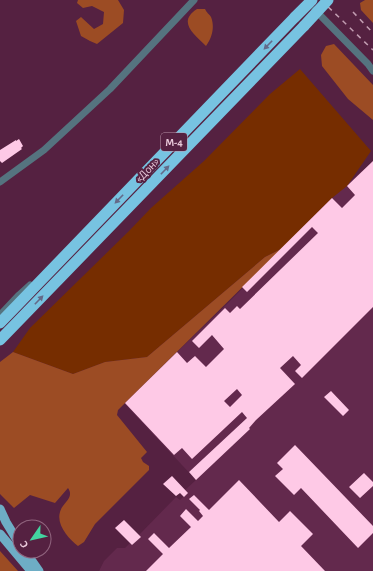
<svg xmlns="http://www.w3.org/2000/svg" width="373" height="571" font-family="'Alegreya Sans',sans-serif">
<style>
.built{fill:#63294d}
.green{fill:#762d00}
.forest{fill:#9c4c24}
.building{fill:#fec9e6;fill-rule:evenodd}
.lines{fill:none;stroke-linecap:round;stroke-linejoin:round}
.minor{stroke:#55737f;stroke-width:7}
.major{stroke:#6eadc5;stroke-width:9}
.highway{stroke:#77c3e1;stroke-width:11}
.rail{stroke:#c29cb1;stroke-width:1.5;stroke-dasharray:5 5;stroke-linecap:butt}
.highway-bridge{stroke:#77c3e1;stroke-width:11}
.oneway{fill:#646a89}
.labels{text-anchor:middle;stroke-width:4;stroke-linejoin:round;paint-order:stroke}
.shield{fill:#552141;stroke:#bd97ac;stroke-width:1}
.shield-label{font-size:11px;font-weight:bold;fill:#e9c9da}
.street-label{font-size:12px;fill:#e9c9da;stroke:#552141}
</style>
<rect width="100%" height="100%" fill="#552141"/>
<path class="built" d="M373 163V571H99L104 561 117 548H125L130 543 132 545 140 537 139 535 176 497 180 500 187 493 185 490 196 480 124 403 227 304 332 198 362 171Z"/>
<path class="green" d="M300 69 371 151 347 186 332 198 281 249 265 257 147 357 105 362 73 374 13 352 30 328 129 231 151 208 204 161 270 94Z"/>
<path class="forest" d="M78 0H118L124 10 123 23 97 44 90 41 81 36 76 21 81 17 94 29 103 24 104 12 92 6 83 8 77 3Z
M365 0H373V23L361 10 360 3Z
M197 9H205C206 12 210 15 211 17 215 27 212 38 206 46 194 34 177 22 197 9Z
M334 44 373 85V120L348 99 322 66 321 55 326 46Z
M281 249 118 410 117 415 147 452 141 458 143 462 149 466V470L95 524 84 542 78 546C69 539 56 525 60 512 62 503 75 498 68 488L55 503 30 495 14 508 0 494V362L13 352 73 374 105 362 147 357 265 257Z
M0 551 18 571H0Z"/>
<path class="building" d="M19 139 23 146 21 148 22 149 2 163 0 161V150L16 140V141Z
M373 161V307L302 378 295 371 301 365 293 356 280 368 295 384 256 420 249 428 250 429 196 480 189 472 247 418 242 412 192 459 182 448 174 455 125 403 177 352 187 363 195 356 206 367 224 349 212 335 199 348 192 341 225 308 230 313 237 306 240 309 318 233 312 227 247 292 242 287 332 198 342 208 355 195 347 186ZM237 389 242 395 230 407 224 401Z
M331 391 349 410 343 416 324 397Z
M295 445 373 526V533L358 548 301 488 294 495 275 476 283 469 277 463Z
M364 473 373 482V486L360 498 349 487Z
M172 476 188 493 184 497 180 493 176 496 163 484Z
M239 480 279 522 290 511 313 534 301 546 325 571H146L163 554 148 539 154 533 169 548 191 527 180 516 186 509 198 521 203 516 199 511 200 510 189 499 194 495 209 510Z
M124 520 141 537 132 545 115 528Z"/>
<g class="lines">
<path class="minor" d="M315 10 368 64 373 71
M0 182 44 150 110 89 194 0
M0 315 19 295 30 285"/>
<path class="major" d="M0 509 6 522 20 545
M0 534 31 571
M25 551 39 571"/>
<path class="highway" d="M0 323 295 17
M0 340 304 26"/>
<path class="rail" d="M321 0 373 50
M353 12 373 33"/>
<path class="highway-bridge" d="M295 17 312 0
M304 26 328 0"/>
</g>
<defs><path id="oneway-solid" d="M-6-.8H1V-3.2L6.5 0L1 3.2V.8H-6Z"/></defs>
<g class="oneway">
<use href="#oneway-solid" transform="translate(268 45) rotate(134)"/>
<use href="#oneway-solid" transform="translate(165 170) rotate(-46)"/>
<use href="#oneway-solid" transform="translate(119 199) rotate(134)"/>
<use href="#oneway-solid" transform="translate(39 300) rotate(-46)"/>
</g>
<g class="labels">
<rect class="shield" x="161" y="133" width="26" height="18" rx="3"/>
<g class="shield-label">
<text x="174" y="146">М-4</text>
</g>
<g class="street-label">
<text transform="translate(147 170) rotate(-46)" y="4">«Дон»</text>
</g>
</g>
<g transform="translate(32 539) rotate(236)"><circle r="19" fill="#552141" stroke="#90647e"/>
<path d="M0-3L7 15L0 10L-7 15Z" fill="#43d4a0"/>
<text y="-6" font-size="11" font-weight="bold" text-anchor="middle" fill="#e9c9da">С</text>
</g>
</svg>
